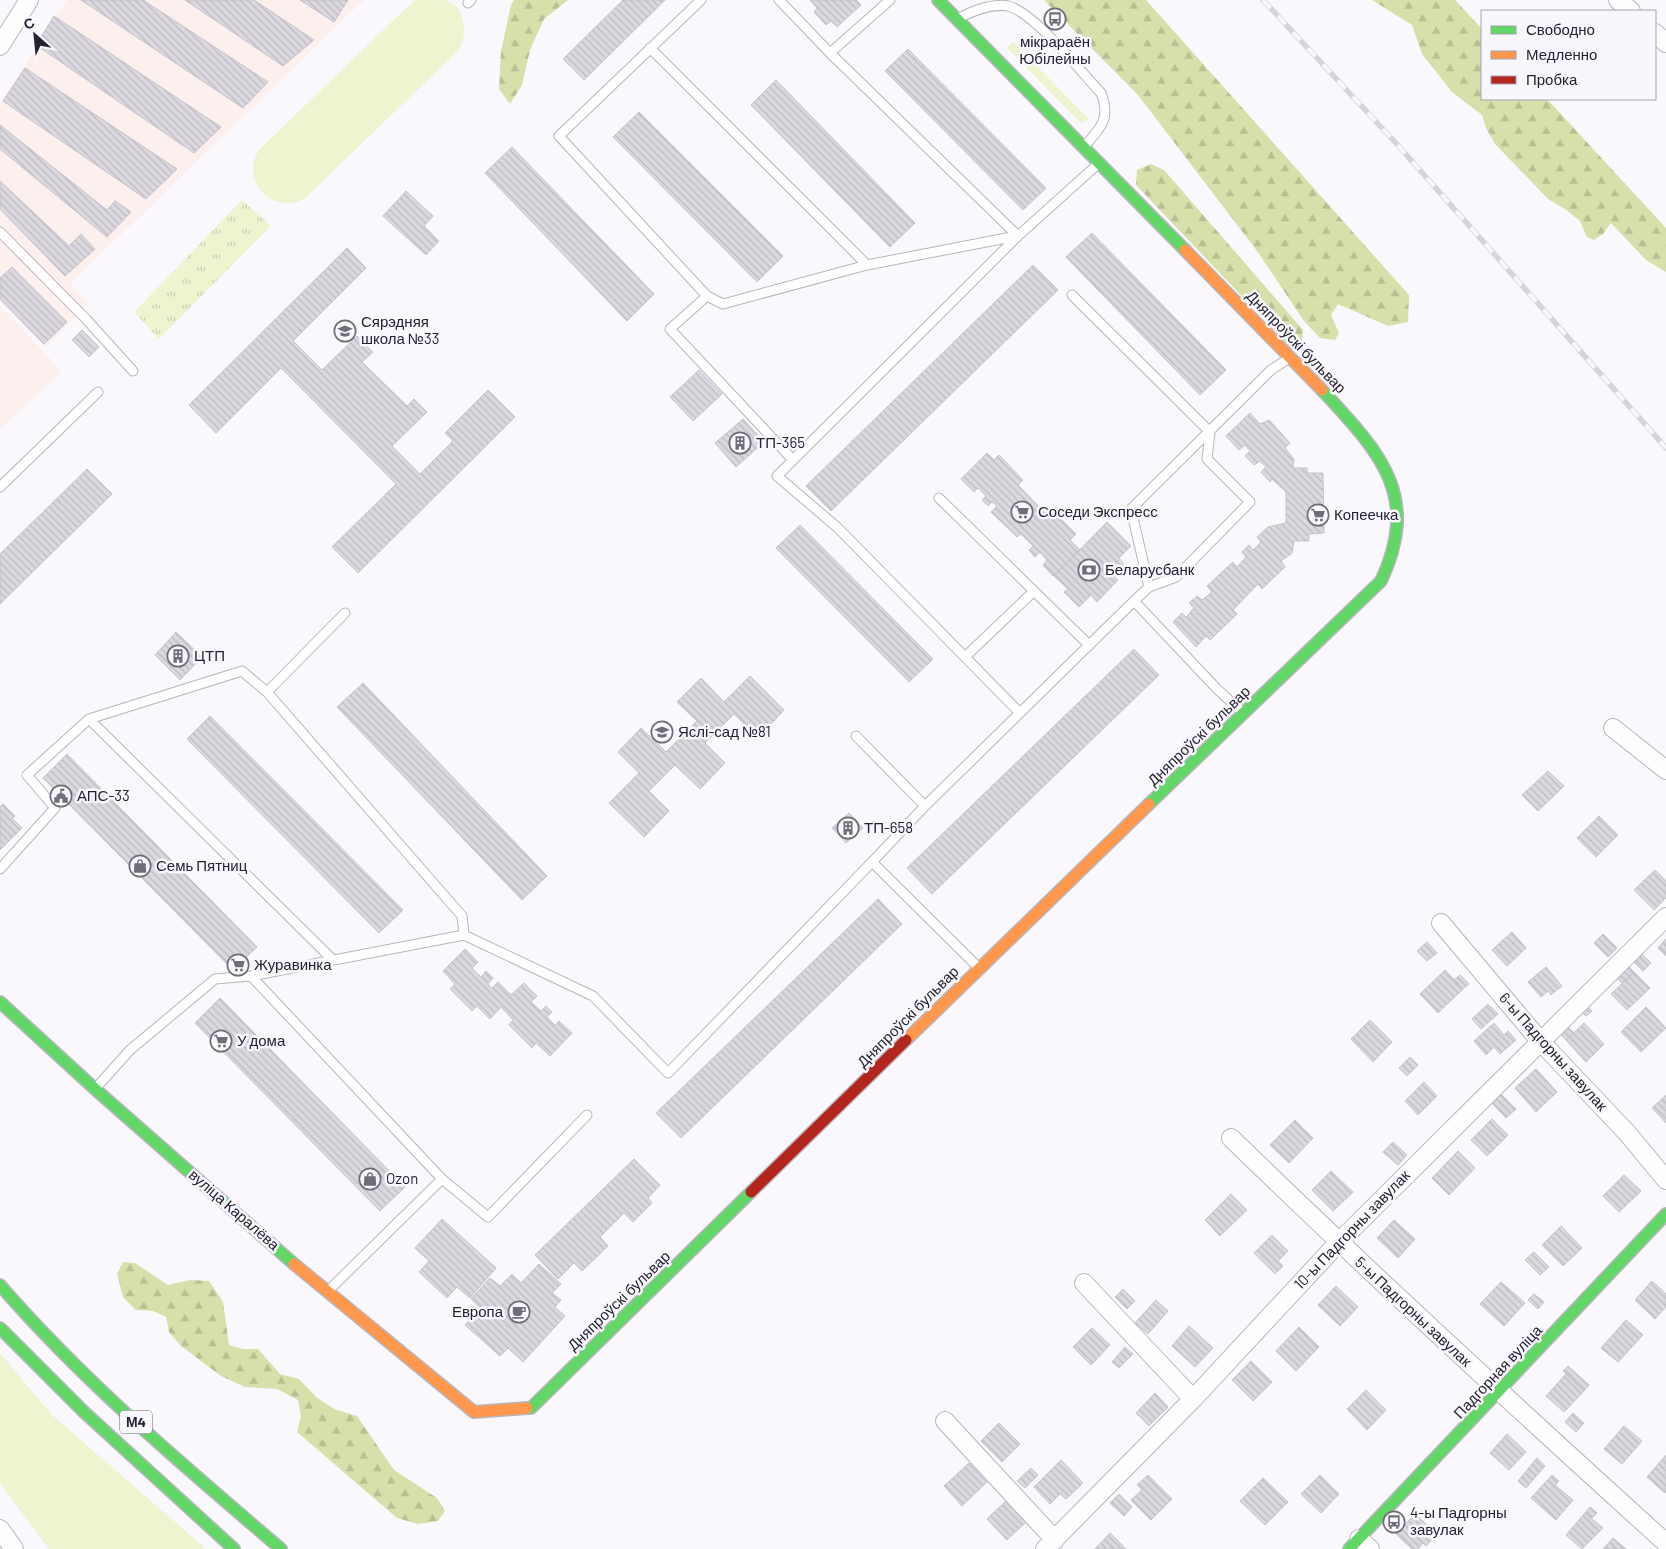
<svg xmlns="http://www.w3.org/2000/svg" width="1666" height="1549" font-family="Barlow,sans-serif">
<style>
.industrial{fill:#fbf0ed}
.grass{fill:#ecf4d0}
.forest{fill:url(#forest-firs)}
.park{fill:url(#park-tufts)}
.building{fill:url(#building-back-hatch);stroke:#c6c2ca}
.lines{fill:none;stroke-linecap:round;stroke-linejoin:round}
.lane-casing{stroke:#b9b5be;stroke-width:11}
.street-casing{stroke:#b9b5be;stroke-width:20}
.fast-casing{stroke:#b9b5be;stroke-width:14}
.slow-casing{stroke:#b9b5be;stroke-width:14}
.jam-casing{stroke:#b9b5be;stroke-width:14}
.lane{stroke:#fefeff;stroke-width:9}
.street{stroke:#fefeff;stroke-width:18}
.fast{stroke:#63d668;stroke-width:11}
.slow{stroke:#ff974d;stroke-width:11}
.jam{stroke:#b3261e;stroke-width:11}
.rail-casing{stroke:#d5d4d6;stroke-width:5.5}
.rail{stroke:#f9f7fe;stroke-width:4;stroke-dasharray:11;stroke-linecap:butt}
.labels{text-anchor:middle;stroke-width:5;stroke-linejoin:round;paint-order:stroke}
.shield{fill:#f9f7fe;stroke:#66626d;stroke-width:1}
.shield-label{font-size:14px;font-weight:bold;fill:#27222f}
.poi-label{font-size:15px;fill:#27222f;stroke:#f9f7fe;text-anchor:start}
.street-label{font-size:15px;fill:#27222f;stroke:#f9f7fe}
</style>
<defs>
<pattern id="forest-firs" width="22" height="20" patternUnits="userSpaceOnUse" patternTransform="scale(1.25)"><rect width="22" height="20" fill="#d6e0ab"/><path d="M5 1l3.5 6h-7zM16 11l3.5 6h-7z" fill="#b8c093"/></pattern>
<pattern id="park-tufts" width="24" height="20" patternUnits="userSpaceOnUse" patternTransform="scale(1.25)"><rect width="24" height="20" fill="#ecf4d0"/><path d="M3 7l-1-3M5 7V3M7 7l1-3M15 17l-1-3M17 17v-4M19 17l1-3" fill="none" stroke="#cad1b3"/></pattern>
<pattern id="building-back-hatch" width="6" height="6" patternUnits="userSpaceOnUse" patternTransform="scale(1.25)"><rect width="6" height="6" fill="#dcd8e0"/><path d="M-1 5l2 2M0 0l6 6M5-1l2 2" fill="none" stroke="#bdb9c0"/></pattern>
</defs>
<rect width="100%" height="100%" fill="#faf8fd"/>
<path class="industrial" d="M67 0H364L70 284 88 304 45 348 0 301V104Z
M0 306 62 371 0 430Z"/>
<path class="grass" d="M416 0C425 0 436 0 444 0 466 4 468 35 459 50L304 199C271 215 240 181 259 150L407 7Z
M1013 42 1089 119 1081 123 1007 48Z
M0 1353 51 1414 206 1549H49L0 1483Z"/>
<path class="forest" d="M514 0H568L544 19 530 50 522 85 510 104 499 89 501 51 511 5Z
M1044 0H1146L1409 295 1408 322 1388 326 1338 304 1331 315 1339 333 1335 340 1320 338 1304 321 1257 251 1138 95Z
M1372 0H1455L1482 29V99H1547L1666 228V272L1646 260 1611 223 1603 234 1594 240 1587 237 1580 221 1565 209 1548 199 1495 144 1486 128 1482 115 1452 92 1422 54 1412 25Z
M1151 164 1164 170 1303 330 1302 342 1291 348 1136 185 1137 170Z
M123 1262 135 1263 168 1285 190 1280 209 1281 223 1302 229 1345 243 1349H258L280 1374 299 1379 316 1397 334 1409 357 1416 394 1470 437 1498 445 1511 438 1521 418 1524 397 1518 297 1432 301 1416 298 1400 277 1389 245 1387 221 1376 181 1346 169 1332 166 1317 153 1311 136 1310 123 1297 117 1274Z"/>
<path class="park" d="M242 200 271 226 159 339 134 312Z"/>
<path class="building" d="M81 0H143L268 82 243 108Z
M185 0H254L314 40 283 66Z
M300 0H348L334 22Z
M623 0H665L584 80 563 59Z
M810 0H856L861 5 837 27 831 21 826 25 814 12 817 8Z
M54 16 221 127 194 153 36 45Z
M908 49 1046 188 1023 210 885 71Z
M25 68 177 169 146 199 3 101Z
M776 80 915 223 890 247 751 105Z
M639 112 783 256 757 282 613 137Z
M0 125 107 210 115 201 131 212 107 237 0 149Z
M512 147 654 294 627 321 485 173Z
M0 181 69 246 81 234 95 249 65 276 0 209Z
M406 191 433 216 424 226 439 241 426 255 383 216Z
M1092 233 1226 370 1200 395 1066 257Z
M347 248 366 268 293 341 322 370 357 336 373 352 362 362 407 406 414 399 427 412 392 446 420 474 453 441 445 433 488 390 515 417 358 573 332 547 396 484 281 368 216 433 189 405Z
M1033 265 1058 290 831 511 806 486Z
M12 267 67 322 44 344 0 299V278Z
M82 330 99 347 89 357 72 340Z
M699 370 722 394 693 421 670 397Z
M1250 413 1260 424 1269 420 1290 443 1285 448 1294 459 1293 468H1307V473H1323L1324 533 1309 534V541H1294L1292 553 1281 561 1285 567 1262 589 1258 584 1233 610 1237 614 1210 640 1206 636 1196 647 1173 622 1182 613 1186 617 1194 608 1189 603 1197 596 1202 600 1212 592 1207 586 1233 562 1237 567 1246 557 1242 552 1249 545 1253 550 1261 542 1257 537 1268 527 1286 523V492L1272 479 1270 482 1261 472 1266 467 1260 461 1254 465 1245 456 1250 451 1245 445 1239 450 1226 436Z
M743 419 764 442 736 467 715 443Z
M987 453 994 460 999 455 1023 480 1018 485 1046 514 1051 509 1076 534 1070 540 1080 550 1053 576 1043 565 1047 560 1040 552 1035 557 1029 550 1033 546 1021 534 1017 537 991 512 997 506 992 502 988 506 982 500 986 496 978 488 974 492 961 479Z
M87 469 112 494 0 604V554Z
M1107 522 1131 546 1119 558 1124 564 1113 575 1118 580 1097 602 1091 595 1079 607 1064 592 1068 589 1054 576Z
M800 525 933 659 909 682 776 548Z
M176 632 202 657 180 680 155 655Z
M1134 649 1159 675 932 894 907 868Z
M750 676 784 710 758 738 734 714 705 743 725 763 700 789 675 765 649 791 669 811 644 837 609 803 639 773 618 752 641 728 666 752 697 721 677 702 701 678 724 702Z
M363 683 547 876 522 900 337 707Z
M210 716 403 910 379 933 187 739Z
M67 754 257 947 233 970 43 778Z
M1548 771 1564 786 1538 811 1522 795Z
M3 804 15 816 12 818 22 828 0 850V807Z
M849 813 863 828 846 843 832 828Z
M1599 816 1618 835 1596 857 1577 838Z
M1655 870 1666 881V898L1654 910 1634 890Z
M878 899 902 924 681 1138 656 1113Z
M1512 932 1526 948 1507 966 1492 950Z
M1603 934 1617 948 1608 957 1594 943Z
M1666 939V956L1658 948Z
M1427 942 1437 953 1427 961 1417 951Z
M465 949 478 962 472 968 481 977 486 971 493 978 488 984 492 988 498 982 511 995 524 983 537 996 531 1002 541 1011 546 1006 552 1012 547 1017 555 1025 559 1021 572 1033 550 1056 536 1043 532 1048 509 1025 513 1020 501 1007 490 1019 477 1006 472 1011 450 989 455 984 443 971Z
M1642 954 1651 963 1643 971 1634 962Z
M1628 966 1634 972 1622 983 1616 977Z
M1546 967 1562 986 1551 995 1548 991 1541 997 1528 982Z
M1445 970 1463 989 1438 1013 1420 994Z
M1634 972 1650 988 1627 1010 1611 994Z
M1460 975 1469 984 1463 989 1454 980Z
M220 998 405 1187 380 1211 195 1023Z
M1488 1004 1498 1014 1481 1029 1472 1019Z
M1585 1004 1592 1011 1586 1016 1580 1010Z
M1646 1007 1666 1028 1641 1052 1621 1032Z
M1370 1020 1392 1042 1373 1062 1351 1039Z
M1494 1023 1504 1035 1508 1031 1516 1040 1500 1054 1494 1047 1486 1055 1474 1041Z
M1584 1023 1604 1044 1586 1062 1566 1040Z
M1565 1024 1574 1033 1566 1040 1557 1031Z
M1410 1057 1418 1065 1407 1076 1399 1068Z
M1536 1069 1557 1092 1536 1112 1515 1088Z
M1424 1082 1437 1096 1418 1115 1405 1101Z
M1501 1094 1516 1109 1506 1118 1492 1103Z
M1666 1095V1123L1652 1108Z
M1492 1119 1508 1135 1487 1156 1471 1140Z
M1295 1120 1313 1138 1289 1163 1270 1145Z
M1393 1142 1407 1155 1398 1165 1383 1152Z
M1458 1151 1475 1168 1449 1195 1432 1178Z
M634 1159 660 1185 648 1198 652 1203 633 1222 624 1213 600 1237 608 1246 582 1271 574 1263 558 1279 535 1255Z
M1331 1171 1353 1192 1333 1211 1312 1190Z
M1624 1175 1641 1191 1619 1212 1603 1196Z
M1231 1194 1247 1210 1220 1236 1205 1220Z
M442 1219 496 1268 470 1298 457 1287 447 1298 419 1272 429 1261 415 1248Z
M1394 1220 1415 1239 1398 1258 1377 1238Z
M1561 1226 1582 1248 1563 1266 1542 1245Z
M1272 1235 1288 1251 1278 1261 1283 1266 1275 1274 1254 1253Z
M1534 1252 1549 1267 1540 1275 1525 1260Z
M539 1264 561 1284 552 1293 561 1300 555 1307 565 1316 523 1362 508 1348 500 1356 465 1325 481 1308 471 1299 490 1278 500 1286 512 1274 521 1283Z
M1652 1281 1666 1294V1307L1655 1319 1635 1300Z
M1501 1282 1525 1303 1504 1326 1480 1304Z
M1336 1286 1358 1307 1340 1326 1318 1305Z
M1123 1289 1135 1301 1127 1309 1115 1297Z
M1534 1294 1544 1302 1538 1309 1528 1300Z
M1156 1300 1168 1311 1148 1334 1135 1323Z
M1626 1320 1643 1335 1618 1362 1601 1348Z
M1189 1326 1213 1348 1195 1367 1172 1346Z
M1299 1327 1319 1347 1296 1371 1276 1351Z
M1092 1328 1110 1345 1091 1365 1073 1347Z
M1125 1347 1133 1354 1119 1368 1112 1362Z
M1251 1361 1272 1382 1253 1401 1232 1380Z
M1568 1366 1589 1385 1584 1391 1563 1371Z
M1566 1374 1584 1391 1564 1412 1546 1396Z
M1366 1390 1386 1410 1367 1430 1347 1409Z
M1155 1393 1168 1407 1149 1426 1136 1413Z
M1573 1413 1584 1423 1576 1432 1565 1422Z
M999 1423 1020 1444 1002 1462 981 1441Z
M1624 1426 1642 1441 1622 1464 1604 1449Z
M1507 1434 1526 1452 1509 1470 1490 1453Z
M1666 1455V1491L1665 1493 1647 1477Z
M1537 1458 1545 1466 1526 1488 1518 1481Z
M1061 1460 1083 1483 1066 1499 1060 1494 1050 1504 1034 1487Z
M969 1463 987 1482 962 1506 944 1486Z
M1031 1468 1038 1475 1025 1488 1017 1481Z
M1148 1475 1172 1499 1151 1520 1131 1500 1142 1490 1137 1485Z
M1320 1475 1339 1494 1321 1513 1301 1494Z
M1552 1475 1559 1481 1555 1485 1573 1500 1556 1520 1531 1498Z
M1263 1478 1288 1502 1265 1525 1240 1501Z
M1119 1494 1132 1507 1124 1516 1110 1503Z
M1006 1501 1026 1522 1007 1540 987 1519Z
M1590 1507 1597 1513 1592 1518 1585 1513Z
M1585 1513 1603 1528 1582 1549 1566 1535Z
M1415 1514 1437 1534 1426 1546 1423 1543 1418 1549H1412L1396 1534Z
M1110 1533 1126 1549H1095Z
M1613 1538 1626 1549H1603Z"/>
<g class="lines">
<g class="lane-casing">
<path id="lane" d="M701 0 559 136 707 296
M779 0 830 53 1018 236
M468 3 471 0
M959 18C973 11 991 3 1008 6 1034 12 1081 72 1101 93 1111 119 1101 127 1084 147
M650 48 867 265
M830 53 890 0
M0 232 86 319 133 371
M1072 295 1210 432 1207 459 1250 502 1176 577 1149 587 1134 601
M793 460 670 329 707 296 723 304 867 265 1017 236
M0 487 98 392
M939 498 1089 645
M1149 587 1131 509 1271 370 1291 357
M966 656 1034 591
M267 692 345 613
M1020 713 838 528 777 476 1018 236 1098 164
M89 719 333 960
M856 736 925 806
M872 862 925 806 1134 601 1217 689 1242 712
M0 869 55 808 27 775 89 719 242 671 267 692 462 916 464 935 251 976 215 979 130 1050 95 1089
M464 935 593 996 668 1073 872 862 979 968
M251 976 442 1179 327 1292
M442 1179 488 1217 587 1115"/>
</g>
<g class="street-casing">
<path id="street" d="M1618 0 1631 11
M1655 33 1666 43
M0 46 29 0
M1613 728 1666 770
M1441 923 1541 1042 1628 1134 1666 1180
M1231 1138C1373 1276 1519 1410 1666 1543
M1084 1283 1193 1399
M945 1421 1055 1540
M0 1529 14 1549
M1359 1539 1370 1549
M1045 1549 1193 1399 1338 1243 1666 917"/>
</g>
<g class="fast-casing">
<path id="fast" d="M938 0 1185 250
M1149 804 1381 581C1422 494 1378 451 1322 390
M0 1002 95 1089 294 1264
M0 1285C85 1383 183 1465 281 1549
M0 1328 84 1412 234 1549
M527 1408H531L751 1192
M1349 1549 1666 1214"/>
</g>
<g class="slow-casing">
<path id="slow" d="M1185 250 1322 390
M906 1040 1149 804
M294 1264 474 1412 527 1408"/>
</g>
<g class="jam-casing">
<path id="jam" d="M751 1192 906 1040"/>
</g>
<use href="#lane" class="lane"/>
<use href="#street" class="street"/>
<use href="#fast" class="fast"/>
<use href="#slow" class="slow"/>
<use href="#jam" class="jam"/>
<g class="rail-casing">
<path id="rail" d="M1263 0 1395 142 1666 448"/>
</g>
<use href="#rail" class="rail"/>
</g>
<defs>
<g id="bus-ring" transform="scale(1.125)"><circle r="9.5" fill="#f9f7fe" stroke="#716d77" stroke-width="1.5"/><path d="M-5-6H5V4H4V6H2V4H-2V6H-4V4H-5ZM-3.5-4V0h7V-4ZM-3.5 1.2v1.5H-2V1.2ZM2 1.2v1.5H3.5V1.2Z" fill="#716d77"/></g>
<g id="school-ring" transform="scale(1.125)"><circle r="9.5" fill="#f9f7fe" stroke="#716d77" stroke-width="1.5"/><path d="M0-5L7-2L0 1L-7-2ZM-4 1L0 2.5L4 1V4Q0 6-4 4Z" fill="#716d77"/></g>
<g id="building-ring" transform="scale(1.125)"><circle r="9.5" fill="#f9f7fe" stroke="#716d77" stroke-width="1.5"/><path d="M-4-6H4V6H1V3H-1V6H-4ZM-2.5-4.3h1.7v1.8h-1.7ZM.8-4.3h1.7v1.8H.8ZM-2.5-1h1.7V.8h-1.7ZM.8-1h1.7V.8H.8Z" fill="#716d77"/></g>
<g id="supermarket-ring" transform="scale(1.125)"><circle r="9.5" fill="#f9f7fe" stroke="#716d77" stroke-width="1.5"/><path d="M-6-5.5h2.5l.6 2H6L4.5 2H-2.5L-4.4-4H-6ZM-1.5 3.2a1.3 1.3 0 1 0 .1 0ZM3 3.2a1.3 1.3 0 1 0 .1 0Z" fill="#716d77"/></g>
<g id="bank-ring" transform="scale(1.125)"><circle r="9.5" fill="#f9f7fe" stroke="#716d77" stroke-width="1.5"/><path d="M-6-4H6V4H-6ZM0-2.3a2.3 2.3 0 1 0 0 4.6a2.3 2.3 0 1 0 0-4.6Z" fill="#716d77"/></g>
<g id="civic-ring" transform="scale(1.125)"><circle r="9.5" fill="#f9f7fe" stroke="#716d77" stroke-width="1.5"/><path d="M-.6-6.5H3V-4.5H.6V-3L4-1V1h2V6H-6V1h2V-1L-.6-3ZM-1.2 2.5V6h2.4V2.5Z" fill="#716d77"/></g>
<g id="shop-ring" transform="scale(1.125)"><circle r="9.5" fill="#f9f7fe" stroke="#716d77" stroke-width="1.5"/><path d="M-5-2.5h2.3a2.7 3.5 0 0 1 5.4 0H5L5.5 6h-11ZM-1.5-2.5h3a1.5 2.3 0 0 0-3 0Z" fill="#716d77"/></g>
<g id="cafe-ring" transform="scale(1.125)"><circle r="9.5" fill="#f9f7fe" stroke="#716d77" stroke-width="1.5"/><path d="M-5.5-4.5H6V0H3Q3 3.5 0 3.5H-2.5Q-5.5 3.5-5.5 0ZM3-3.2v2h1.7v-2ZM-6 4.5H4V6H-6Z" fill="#716d77"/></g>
</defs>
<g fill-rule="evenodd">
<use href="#bus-ring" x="1055" y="19"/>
<use href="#school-ring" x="345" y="331"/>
<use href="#building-ring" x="740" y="443"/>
<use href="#supermarket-ring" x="1022" y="512"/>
<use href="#supermarket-ring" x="1318" y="515"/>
<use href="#bank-ring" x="1089" y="570"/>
<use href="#building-ring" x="178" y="656"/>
<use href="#school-ring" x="662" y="732"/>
<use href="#civic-ring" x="61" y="796"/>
<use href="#building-ring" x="848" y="828"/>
<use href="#shop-ring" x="140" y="866"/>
<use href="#supermarket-ring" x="238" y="965"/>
<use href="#supermarket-ring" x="221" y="1041"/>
<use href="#shop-ring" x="370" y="1179"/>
<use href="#cafe-ring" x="519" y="1312"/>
<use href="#bus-ring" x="1394" y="1522"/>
</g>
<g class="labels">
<rect class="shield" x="120" y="1410.5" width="32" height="23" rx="4"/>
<g class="shield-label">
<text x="136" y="1427">М4</text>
</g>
<g class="poi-label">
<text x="1055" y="47" text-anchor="middle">мікрараён<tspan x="1055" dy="17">Юбілейны</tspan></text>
<text x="361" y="327">Сярэдняя<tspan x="361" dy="17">школа №33</tspan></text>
<text x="756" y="448">ТП-365</text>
<text x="1038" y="517">Соседи Экспресс</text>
<text x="1334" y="520">Копеечка</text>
<text x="1105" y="575">Беларусбанк</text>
<text x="194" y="661">ЦТП</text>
<text x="678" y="737">Яслі-сад №81</text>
<text x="77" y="801">АПС-33</text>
<text x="864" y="833">ТП-658</text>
<text x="156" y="871">Семь Пятниц</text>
<text x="254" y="970">Журавинка</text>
<text x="237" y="1046">У дома</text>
<text x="386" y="1184">Ozon</text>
<text x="503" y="1317" text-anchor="end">Европа</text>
<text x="1410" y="1518">4-ы Падгорны<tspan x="1410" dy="17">завулак</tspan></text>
</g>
<g class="street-label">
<text transform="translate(1296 342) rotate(46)" y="5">Дняпроўскі бульвар</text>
<text transform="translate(1199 736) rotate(-44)" y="5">Дняпроўскі бульвар</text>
<text transform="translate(908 1017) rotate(-45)" y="5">Дняпроўскі бульвар</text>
<text transform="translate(1553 1052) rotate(48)" y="5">6-ы Падгорны завулак</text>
<text transform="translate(234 1210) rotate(41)" y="5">вуліца Каралёва</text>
<text transform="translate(1352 1230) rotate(-46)" y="5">10-ы Падгорны завулак</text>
<text transform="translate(619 1301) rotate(-44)" y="5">Дняпроўскі бульвар</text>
<text transform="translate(1413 1312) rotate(43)" y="5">5-ы Падгорны завулак</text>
<text transform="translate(1498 1372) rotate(-47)" y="5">Падгорная вуліца</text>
</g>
</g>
<rect x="1481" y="10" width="175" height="90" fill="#f9f7fe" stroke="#a5a2ab"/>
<rect x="1491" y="26" width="25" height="8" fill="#63d668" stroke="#a5a2ab"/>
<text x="1526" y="35" font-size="15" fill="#27222f">Свободно</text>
<rect x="1491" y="51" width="25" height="8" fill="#ff974d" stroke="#a5a2ab"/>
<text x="1526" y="60" font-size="15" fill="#27222f">Медленно</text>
<rect x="1491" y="76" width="25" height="8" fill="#b3261e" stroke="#a5a2ab"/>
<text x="1526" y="85" font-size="15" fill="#27222f">Пробка</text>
<g transform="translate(35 35) rotate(333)" stroke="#f9f7fe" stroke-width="4" paint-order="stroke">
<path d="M0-4L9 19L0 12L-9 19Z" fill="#27222f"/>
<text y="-8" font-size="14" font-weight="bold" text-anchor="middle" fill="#27222f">С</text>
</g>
</svg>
